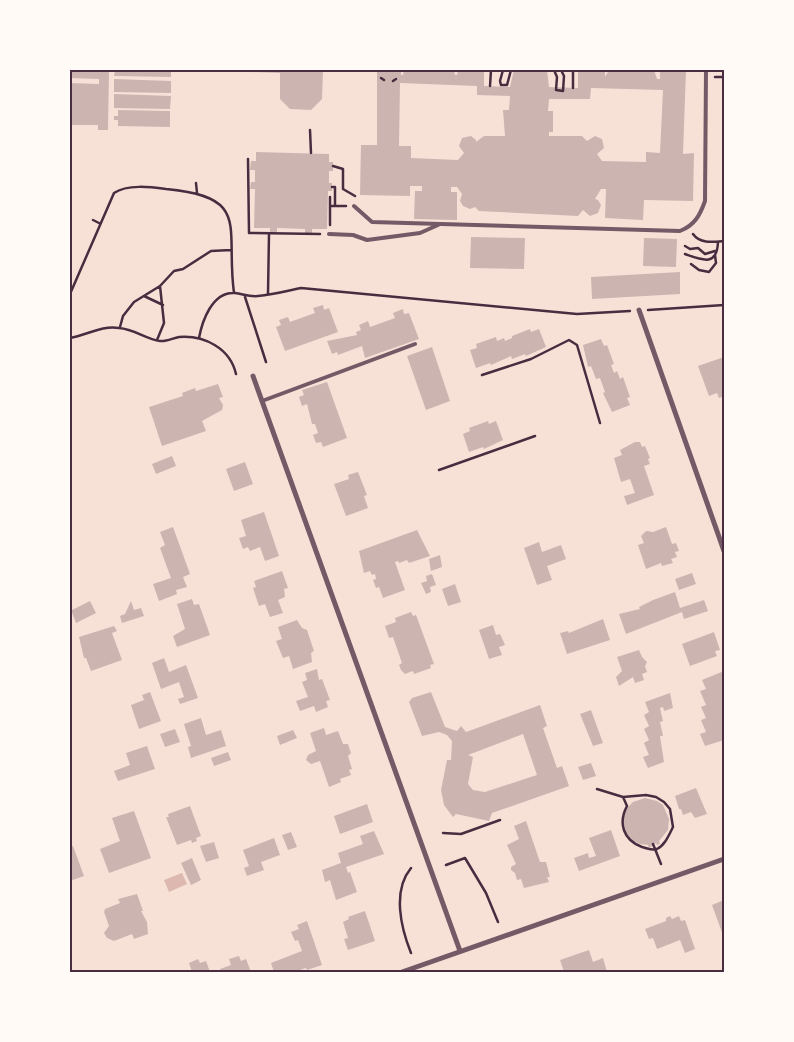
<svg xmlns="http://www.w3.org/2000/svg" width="794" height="1042" font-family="'Asap Condensed',sans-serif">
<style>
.water{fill:#dcb8b0}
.building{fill:#ccb4b1;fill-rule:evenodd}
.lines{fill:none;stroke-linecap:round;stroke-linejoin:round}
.path{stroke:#4a2c40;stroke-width:2.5}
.service{stroke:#755966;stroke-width:4}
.minor{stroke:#755966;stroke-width:5}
.neatline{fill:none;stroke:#4a2c40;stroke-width:2}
</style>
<rect width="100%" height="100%" fill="#f7e1d7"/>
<path class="water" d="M182 873 187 884 169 892 164 880Z"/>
<path class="building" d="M70 70H109L108 130H98V125H70V83L99 84V79L70 78Z
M115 70H171V77L114 76Z
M191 70H323L322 99 311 110 290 109 280 99V73Z
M377 70H401V75H403L404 70H454L455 75H457L458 70H484V86L510 87 514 70H547L549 87 578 88V70H605V77L609 70H654L657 79H660V70H686L683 154 694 153 693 201 644 200 643 220 605 218 606 189H601L595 199 598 200 601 205 598 213 590 216 583 210 578 216 479 211 475 207 470 209 463 206 460 201 462 194 457 187H451V192H457V220L414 219 415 191H422V186H410V196L360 195 361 145H377ZM400 83 477 86V95L510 96 509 110H503L505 136H484L476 142V140L471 136 462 138 459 146 464 153 458 160 411 158V146H399ZM591 88 663 90 660 153 646 152V162L602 161 597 154 604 148 602 139 595 136 587 141 582 136H549V132H553V111H548L549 99H590Z
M114 79 171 81V93L114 92Z
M114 94 171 96 170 109 114 108Z
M118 110 170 111V127L118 126V120H114V116H118Z
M256 152 329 154V162H333V171H329V183H332V191H328L327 229H312V233H305V229L277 228V232H270V228H254L255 189H250L251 182H255V170H250L251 161H256Z
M471 237 525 238 524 269 470 268Z
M644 238 677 239 676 267 643 266Z
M680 272V294L592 299 591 277Z
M323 305 324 310 329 308 338 332 285 351 276 327 281 325 279 320 288 317 290 322 315 313 313 308Z
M403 309 404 314 409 313 419 339 365 358 362 346 338 355 337 352 332 354 327 341 357 335 356 332 361 330 359 325 368 321 370 327 395 318 393 313Z
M530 329 531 332 539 329 546 347 526 356 525 354 512 359 511 356 491 365 490 363 476 368 470 350 477 348 476 344 496 337 497 341 504 338 505 341 512 338V336Z
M601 339 604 346 607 345 614 364 611 365 614 373 617 371 620 379 623 377 630 397 627 398 630 405 612 412 603 393 605 392 600 378 596 379 591 366 588 367 583 345Z
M432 347 450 401 426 410 407 356Z
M724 357V396L719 398 717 393 709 396 698 366Z
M327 382 347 438 323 447 321 442 316 443 313 435 318 433 315 424H312L307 404 302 406 299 397 304 395 302 390Z
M218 384 223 397 219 398 223 405 222 410 202 421 206 431 162 446 149 407 183 396 182 393 195 388 196 391Z
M488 421 489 424 496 421 503 440 484 449 483 447 469 452 463 434 470 431 469 428Z
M635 442H640L642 447 645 446 650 458 648 459 650 464 644 466 654 495 627 505 624 496 635 493 630 479 621 482 614 458 622 455 620 450Z
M172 456 176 466 156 474 152 464Z
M245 462 253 484 234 491 226 469Z
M358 472 367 495 364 496 368 508 346 516 334 484 349 479 348 475Z
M264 512 279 556 265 561 260 547 250 551 248 547 243 549 239 538 246 536 241 520Z
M173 527 190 574 183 577 187 587 176 590 177 594 159 601 153 584 171 578 160 548 165 545 160 532Z
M666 527 672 544 676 543 679 551 675 552 677 557 671 559 673 563 662 566 661 563 646 569 638 545 644 543 641 536 646 531 653 532Z
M417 530 430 556 409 563 407 560 399 563 398 561 395 562 405 590 383 598 379 587 376 588 373 580 376 579 375 574 372 575 370 571 364 573 359 551Z
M539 542 542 552 561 545 566 559 547 566 552 580 537 585 524 548Z
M440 555 442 567 431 571 429 559Z
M282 571 288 588 284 589 285 597 278 600 283 613 270 617 265 604 259 606 253 588 256 587 254 581Z
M692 573 696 584 679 590 675 579Z
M432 574 436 585 430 587 431 592 426 594 421 583 427 581 426 576Z
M455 584 461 602 448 606 442 589Z
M675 592 680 608 704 600 708 611 684 619 682 612 626 634 619 614 640 609 639 607 653 600Z
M192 599 194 605 199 604 210 635 177 647 173 636 185 629 177 604Z
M90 601 96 613 76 623 70 607 72 610Z
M131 601 134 610 141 608 144 616 122 623 120 616 125 614Z
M411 612 413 616 416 615 434 664 430 665 431 668 414 674 413 671 405 674 401 670 399 665 402 663 393 637 389 638 385 626 396 622 395 618Z
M603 619 610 640 567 654 560 633 568 631 569 633Z
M297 620 302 628 307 630 314 651 311 653 312 662 293 669 289 656 283 658 276 641 282 639 278 627Z
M493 625 496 635 500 634 505 645 499 647 502 655 489 659 479 630Z
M114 626 117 631 112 633 122 660 91 671 86 658H84L79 637Z
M714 632 720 650 715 651 717 656 690 666 682 644Z
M639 650 642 657 647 662 645 666 647 672 642 674 644 680 635 683 633 677 619 686 616 677 622 671 617 657Z
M164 658 169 672 186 665 198 698 180 704 178 699 184 697 179 682 161 689 152 663Z
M317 669 319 680 322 679 330 700 326 701 328 707 316 712 314 706 300 711 296 701 308 697 302 682 307 680 305 673Z
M724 671V740L705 746 700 734 706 732 701 720 706 718 701 707 706 705 700 691 706 689 702 680Z
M150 692 161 721 139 729 131 705 144 700 142 695Z
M431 692 445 727 457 731 461 726 466 732 540 705 547 726 543 728 557 768 562 766 569 786 492 813 489 821 456 814 453 817 444 805 441 790 447 760H451L452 741 447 735 439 732 422 736 409 702 412 698ZM523 734 537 775 485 792 473 790 468 784 473 757 468 755Z
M670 693 673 708 664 711 663 707 660 708 663 721 660 722 663 736H660L664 762 648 768 643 757 649 755 644 743 649 740 644 729 649 726 644 715 649 712 645 702Z
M591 710 603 743 593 746 580 714Z
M201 718 206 735 221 730 226 746 191 758 188 747 191 746 184 724Z
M324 728 326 735 338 731 343 744H348L351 753 348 756 352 769 349 770 351 775 340 779 341 782 329 787 320 761 311 764 306 760 308 755 316 751 310 733Z
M175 729 180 742 165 747 160 734Z
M293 730 297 738 280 745 277 736Z
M147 746 155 769 118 781 114 771 130 765 126 753Z
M228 752 231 760 214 766 211 758Z
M591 763 596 776 583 780 578 767Z
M696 788 707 814 695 818 691 812 683 815 681 809H679L675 796Z
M645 798 657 801 663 805 669 819 668 830 659 841 660 844 657 845 656 843 649 848 648 845 640 844 630 839 624 829 623 818 627 808 633 802Z
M367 804 373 822 340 834 334 816Z
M190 806 201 836 196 838 197 841 192 843 191 840 177 845 166 817H169L168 814Z
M134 811 151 858 109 873 100 849 120 841 112 818Z
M526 821 540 862H546L550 877H547L549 882 524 888 521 879 517 880 515 873 511 870V867L516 864 507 845 519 839 514 826Z
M611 830 620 856 579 871 574 858 588 853 589 858 596 856 589 838Z
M374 831 384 854 346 867 348 873 350 872 357 892 336 900 330 880 325 882 322 870 341 863 338 853 363 844 360 836Z
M291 832 297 847 288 850 282 835Z
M274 838 280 855 261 862 264 870 247 876 244 868 249 866 243 850Z
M214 842 219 858 206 862 200 846Z
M73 846 84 876 70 881V847Z
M192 858 201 880 191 885 181 863Z
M137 894 143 911H141L147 922 148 934 134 939 132 934 114 941 107 938 104 933 109 926 104 912 105 909 120 903 118 899Z
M724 900V938L712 905Z
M365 911 375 941 348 950 344 939 348 938 343 922 349 919 348 917Z
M670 916 672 919 679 916 681 921 685 920 695 949 685 953 680 940 657 949 653 938 649 939 645 929 666 921V918Z
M307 921 322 965 307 970 306 968 294 972H274L271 963 302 951 298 940 295 941 291 932 299 929 297 925Z
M589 950 593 962 603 958 607 972H564L560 960Z
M239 956 241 961 246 959 251 972H221L220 969 231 965 229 959Z
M198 959 200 963 206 961 210 972H192L189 963Z"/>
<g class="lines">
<path class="path" d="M503 70 500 81 501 85H507L511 70
M554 70 557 77 556 90 563 91 564 76 561 70
M715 77H724
M381 78 384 80
M393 81 396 79
M490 86 491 70
M573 88V70
M310 130 311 153
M248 159 249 233 320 234
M333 166 343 169V189L355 196
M196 183 197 193
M332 187H335V206
M330 206H346
M93 220 99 223
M330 225V197
M693 234C700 244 713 242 724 241
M685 246 690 249 698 248 705 254 715 251
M685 254C702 260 717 267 718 242
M691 264 699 270 709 272 716 263 715 255
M70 294 114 193C127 184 151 187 166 189 252 197 225 227 234 293
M268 294 269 234
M144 296 163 305
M245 297 266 362
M648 310 724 305
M120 327 123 316 134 302 160 286 174 271 183 269 211 251 231 250
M70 338C87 335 102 325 119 328 134 329 146 339 160 341 166 342 173 338 179 337 204 335 230 348 236 374
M199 338C202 322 212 291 235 293 243 294 249 297 258 296 272 295 287 291 301 288L577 314 630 311
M157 340 164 323 160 286
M482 375 531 359 569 340 577 345 600 423
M439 470 535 436
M597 789 623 797 646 795 656 797 664 802 670 809 673 827C669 835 665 845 657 849 652 851 647 848 642 847 623 840 618 823 627 806L623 797
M443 833 461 834 500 820
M653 844 661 864
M446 865 465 858 486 893 498 922
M411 868C392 891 401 928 411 953"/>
<path class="service" d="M354 206 372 222 680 231C695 225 700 215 705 201L706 70
M329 234 353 235 367 240 420 233 438 225
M262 401 415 344"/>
<path class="minor" d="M639 310 724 551
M253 376 460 951
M402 972 724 859"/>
</g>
<rect width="794" height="1042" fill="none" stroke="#fffaf5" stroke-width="142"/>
<rect x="71" y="71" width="652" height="900" class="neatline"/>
</svg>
